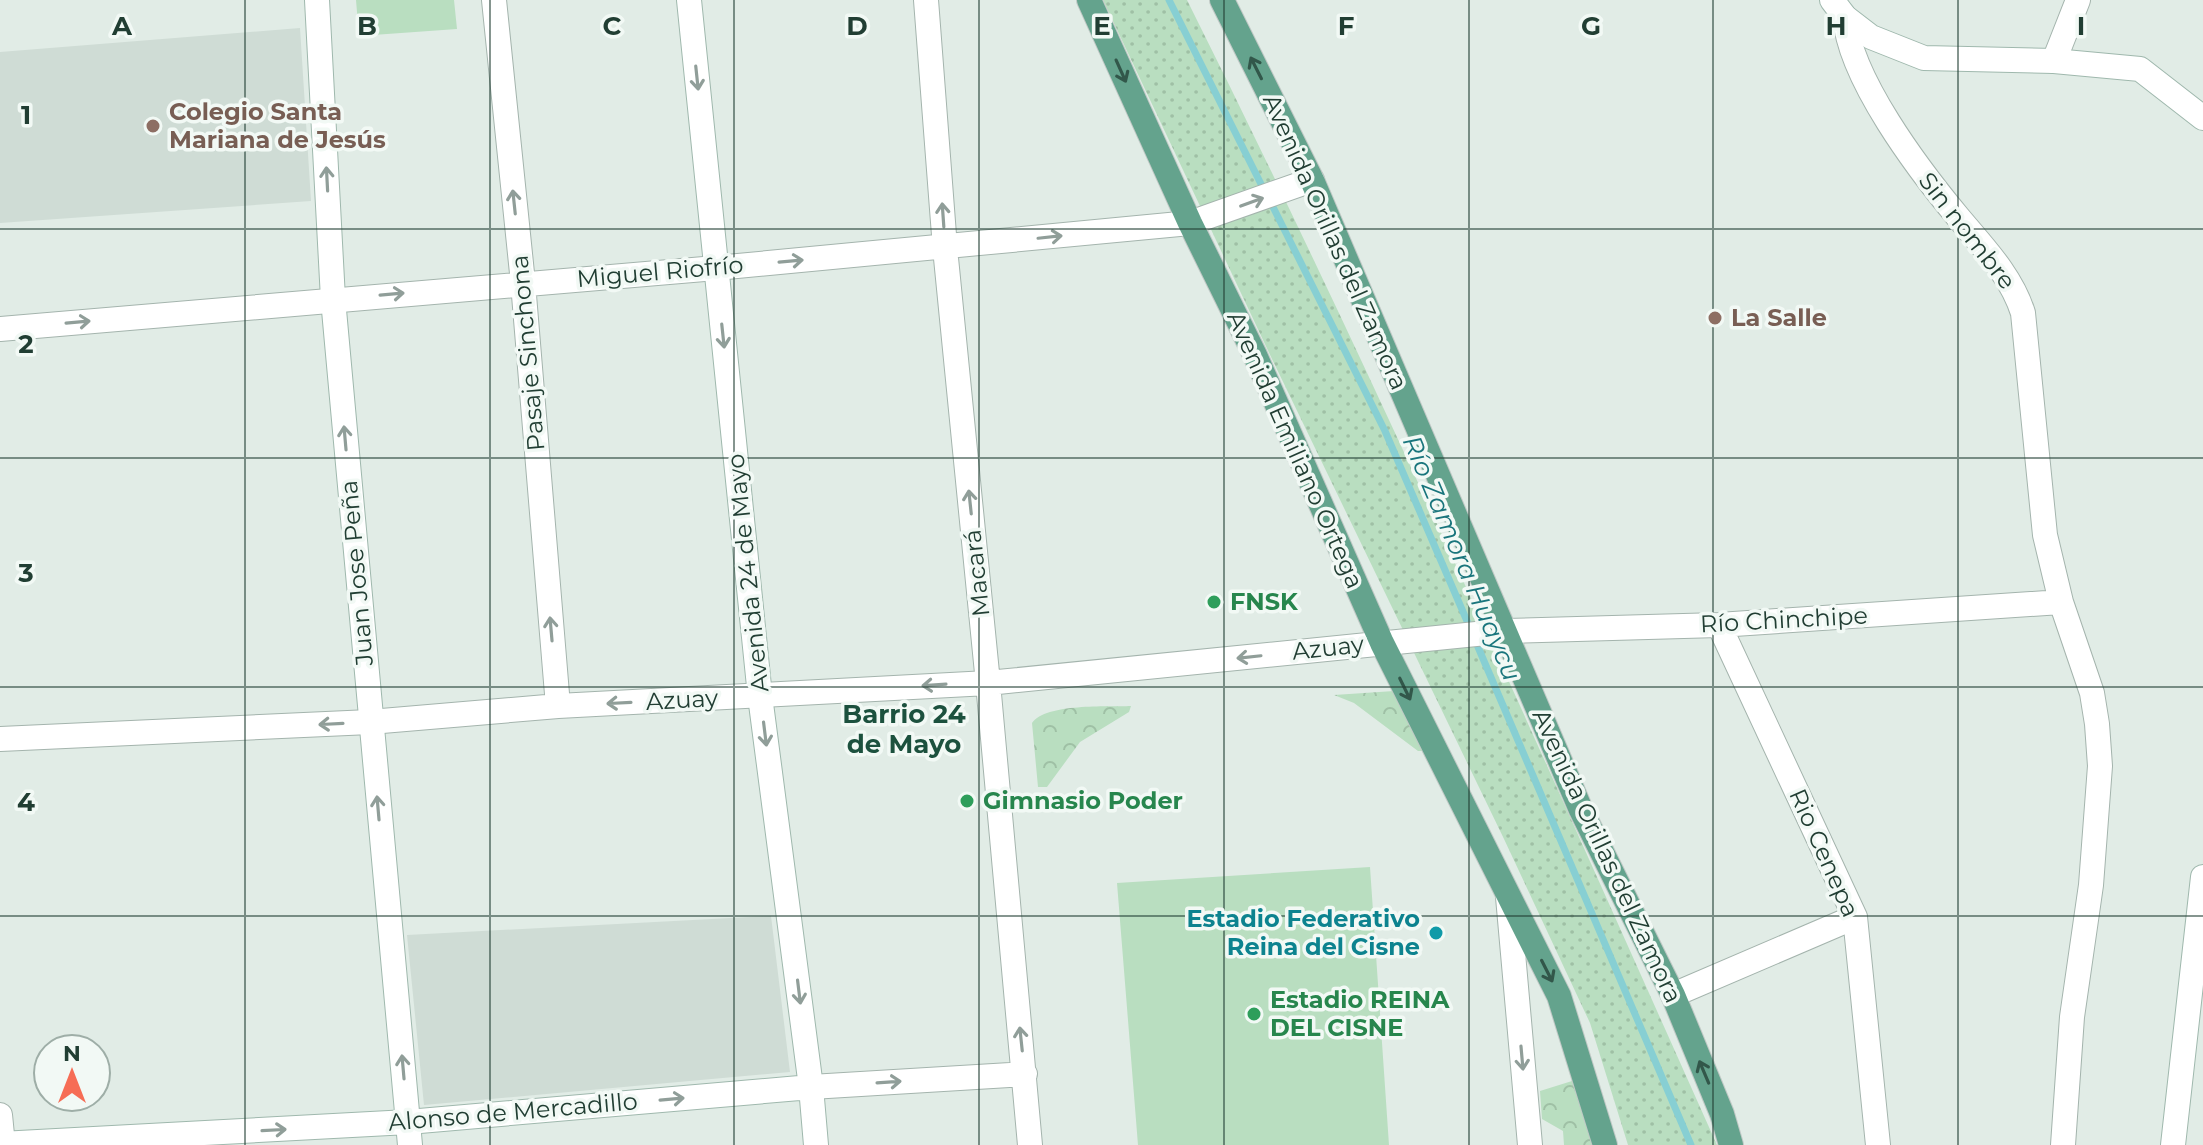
<svg xmlns="http://www.w3.org/2000/svg" width="2203" height="1145" font-family="Montserrat,sans-serif">
<style>
.built{fill:#cfdcd5}
.grass{fill:url(#grass-dots)}
.park{fill:url(#park-crowns)}
.garden{fill:#b9dec0}
.lines{fill:none;stroke-linecap:round;stroke-linejoin:round}
.stream{stroke:#87cfd3;stroke-width:7}
.street-casing{stroke:#a4b4ad;stroke-width:26}
.secondary-casing{stroke:#9fb8ad;stroke-width:26}
.primary-casing{stroke:#c1c9c6;stroke-width:26}
.street{stroke:#fff;stroke-width:24}
.secondary{stroke:#fff;stroke-width:24}
.primary{stroke:#64a38d;stroke-width:24}
.oneway{stroke:#32574a}
.oneway2{stroke:#909e99}
.grid{fill:none;stroke:#213e33;stroke-width:2;stroke-opacity:0.55}
.education-dot{fill:#8d6e63;stroke:#f2f9f5;stroke-width:3}
.leisure-dot{fill:#2e9e5b;stroke:#f2f9f5;stroke-width:3}
.culture-dot{fill:#0f9aa8;stroke:#f2f9f5;stroke-width:3}
.labels{text-anchor:middle;stroke-width:7;stroke-linejoin:round;paint-order:stroke}
.education-label{font-size:24px;font-weight:bold;fill:#785e54;stroke:#f2f9f5;text-anchor:start}
.street-label{font-size:24px;fill:#213e33;stroke:#f2f9f5}
.leisure-label{font-size:24px;font-weight:bold;fill:#27864d;stroke:#f2f9f5;text-anchor:start}
.culture-label{font-size:24px;font-weight:bold;fill:#0d838f;stroke:#f2f9f5;text-anchor:end}
.water-label{font-size:26px;font-style:italic;fill:#19757c;stroke:#f2f9f5}
.neighbourhood-label{font-size:26px;font-weight:bold;fill:#1c513e;stroke:#f2f9f5}
.grid-label{font-size:26px;text-anchor:middle;font-weight:bold;fill:#213e33;stroke:#f2f9f5;stroke-width:7;stroke-linejoin:round;paint-order:stroke}
</style>
<defs>
<pattern id="grass-dots" width="8" height="8" patternUnits="userSpaceOnUse" patternTransform="scale(2)"><rect width="8" height="8" fill="#b9dec0"/><path d="M2 2h.1M6 6h.1" fill="none" stroke="#9fc0a5" stroke-width="1.8" stroke-linecap="round"/></pattern>
<pattern id="park-crowns" width="20" height="18" patternUnits="userSpaceOnUse" patternTransform="scale(2)"><rect width="20" height="18" fill="#b9dec0"/><path d="M2 6a3 3 0 1 1 6 0M12 15a3 3 0 1 1 6 0" fill="none" stroke="#9fc0a5"/></pattern>
</defs>
<rect width="100%" height="100%" fill="#e1ece6"/>
<path class="built" d="M300 28 311 201 0 223V52Z
M771 916 790 1072 424 1105 407 935Z"/>
<path class="grass" d="M1103 0H1187C1375 376 1545 761 1717 1145H1628L1590 1023 1504 839 1272 359Z"/>
<path class="park" d="M1394 691 1423 751H1418L1354 703 1334 695Z
M1131 706 1129 712 1080 742 1047 787H1038L1032 723C1046 703 1107 707 1131 706Z
M1572 1081 1593 1145H1564L1563 1131 1542 1119 1540 1091Z"/>
<path class="garden" d="M356 0H454L457 29 359 36Z
M1370 867 1389 1145H1138L1117 883Z"/>
<g class="lines">
<path class="stream" d="M1169 0 1264 190
M1270 201 1385 431 1470 628
M1475 640 1691 1145"/>
<g class="street-casing">
<path id="street" d="M494 0 523 283 558 706
M926 0 945 248 988 683 1030 1145
M1845 17C1849 78 1919 170 1958 217 1983 247 2011 275 2023 313L2045 535 2061 602 2092 693 2097 724 2100 766 2091 885 2072 1017 2063 1145
M2054 61 2078 0
M0 329 716 268 1190 223 1312 180
M1719 625 1855 917 1878 1145
M0 739 370 722 558 706 988 683 1506 631 1719 625 2061 602
M1508 897 1530 1145
M1673 995 1855 917
M811 1087 1025 1074
M0 1115 3 1145"/>
</g>
<g class="secondary-casing">
<path id="secondary" d="M317 0 333 299 410 1145
M689 0 760 696 811 1087 816 1145
M1832 0 1845 17 1871 37 1924 58 2054 61 2140 69 2203 118
M0 1144 408 1122 811 1087
M2173 1145 2203 877"/>
</g>
<g class="primary-casing">
<path id="primary" d="M1089 0 1190 223 1255 355 1382 643 1559 996 1605 1145
M1222 0 1312 180 1581 810 1673 995 1722 1114 1731 1145"/>
</g>
<use href="#street" class="street"/>
<use href="#secondary" class="secondary"/>
<use href="#primary" class="primary"/>
</g>
<defs><path id="oneway-shaft" d="M-6 0H5M1.5-3L5.5 0L1.5 3" fill="none" stroke-width="1.6" stroke-linecap="round" stroke-linejoin="round" transform="scale(2)"/></defs>
<g class="oneway">
<use href="#oneway-shaft" transform="translate(1256 68) rotate(-117)"/>
<use href="#oneway-shaft" transform="translate(1121 71) rotate(66)"/>
<use href="#oneway-shaft" transform="translate(1405 689) rotate(64)"/>
<use href="#oneway-shaft" transform="translate(1547 971) rotate(63)"/>
<use href="#oneway-shaft" transform="translate(1704 1072) rotate(-113)"/>
</g>
<g class="oneway2">
<use href="#oneway-shaft" transform="translate(697 78) rotate(84)"/>
<use href="#oneway-shaft" transform="translate(327 179) rotate(-93)"/>
<use href="#oneway-shaft" transform="translate(514 202) rotate(-96)"/>
<use href="#oneway-shaft" transform="translate(1252 202) rotate(-20)"/>
<use href="#oneway-shaft" transform="translate(943 215) rotate(-94)"/>
<use href="#oneway-shaft" transform="translate(1050 237) rotate(-6)"/>
<use href="#oneway-shaft" transform="translate(791 261) rotate(-5)"/>
<use href="#oneway-shaft" transform="translate(392 294) rotate(-5)"/>
<use href="#oneway-shaft" transform="translate(78 322) rotate(-5)"/>
<use href="#oneway-shaft" transform="translate(723 336) rotate(84)"/>
<use href="#oneway-shaft" transform="translate(345 438) rotate(-95)"/>
<use href="#oneway-shaft" transform="translate(970 502) rotate(-96)"/>
<use href="#oneway-shaft" transform="translate(551 629) rotate(-95)"/>
<use href="#oneway-shaft" transform="translate(1249 657) rotate(174)"/>
<use href="#oneway-shaft" transform="translate(934 685) rotate(176)"/>
<use href="#oneway-shaft" transform="translate(619 703) rotate(177)"/>
<use href="#oneway-shaft" transform="translate(331 724) rotate(177)"/>
<use href="#oneway-shaft" transform="translate(765 734) rotate(83)"/>
<use href="#oneway-shaft" transform="translate(378 808) rotate(-95)"/>
<use href="#oneway-shaft" transform="translate(799 992) rotate(83)"/>
<use href="#oneway-shaft" transform="translate(1021 1039) rotate(-96)"/>
<use href="#oneway-shaft" transform="translate(1522 1058) rotate(85)"/>
<use href="#oneway-shaft" transform="translate(403 1067) rotate(-95)"/>
<use href="#oneway-shaft" transform="translate(889 1082) rotate(-4)"/>
<use href="#oneway-shaft" transform="translate(672 1099) rotate(-5)"/>
<use href="#oneway-shaft" transform="translate(274 1130) rotate(-3)"/>
</g>
<path class="grid" d="M245 0V1145M490 0V1145M734 0V1145M979 0V1145M1224 0V1145M1469 0V1145M1713 0V1145M1958 0V1145M0 229H2203M0 458H2203M0 687H2203M0 916H2203"/>
<g class="education-dot">
<circle cx="153" cy="126" r="8"/>
<circle cx="1715" cy="318" r="8"/>
</g>
<g class="leisure-dot">
<circle cx="1214" cy="602" r="8"/>
<circle cx="967" cy="801" r="8"/>
<circle cx="1254" cy="1014" r="8"/>
</g>
<circle class="culture-dot" cx="1436" cy="933" r="8"/>
<g class="labels">
<g class="education-label">
<text x="169" y="120">Colegio Santa<tspan x="169" dy="28">Mariana de Jesús</tspan></text>
<text x="1731" y="326">La Salle</text>
</g>
<g class="street-label">
<text transform="translate(1967 231) rotate(52)" y="8">Sin nombre</text>
<text transform="translate(1335 242) rotate(66)" y="8">Avenida Orillas del Zamora</text>
<text transform="translate(660 272) rotate(-5)" y="8">Miguel Riofrío</text>
<text transform="translate(528 353) rotate(-95)" y="8">Pasaje Sinchona</text>
<text transform="translate(1295 450) rotate(66)" y="8">Avenida Emiliano Ortega</text>
<text transform="translate(357 573) rotate(-95)" y="8">Juan Jose Peña</text>
<text transform="translate(748 573) rotate(-96)" y="8">Avenida 24 de Mayo</text>
<text transform="translate(977 573) rotate(-96)" y="8">Macará</text>
<text transform="translate(1784 620) rotate(-3)" y="8">Río Chinchipe</text>
<text transform="translate(1328 648) rotate(-6)" y="8">Azuay</text>
<text transform="translate(682 700) rotate(-3)" y="8">Azuay</text>
<text transform="translate(1824 853) rotate(66)" y="8">Rio Cenepa</text>
<text transform="translate(1607 856) rotate(65)" y="8">Avenida Orillas del Zamora</text>
<text transform="translate(513 1112) rotate(-5)" y="8">Alonso de Mercadillo</text>
</g>
<g class="leisure-label">
<text x="1230" y="610">FNSK</text>
<text x="983" y="809">Gimnasio Poder</text>
<text x="1270" y="1008">Estadio REINA<tspan x="1270" dy="28">DEL CISNE</tspan></text>
</g>
<g class="culture-label">
<text x="1420" y="927">Estadio Federativo<tspan x="1420" dy="28">Reina del Cisne</tspan></text>
</g>
<g class="water-label">
<text transform="translate(1462 558) rotate(67)" y="9">Río Zamora Huaycu</text>
</g>
<g class="neighbourhood-label">
<text x="904" y="723">Barrio 24<tspan x="904" dy="30">de Mayo</tspan></text>
</g>
</g>
<g class="grid-label">
<text x="122" y="35">A</text>
<text x="367" y="35">B</text>
<text x="612" y="35">C</text>
<text x="857" y="35">D</text>
<text x="1102" y="35">E</text>
<text x="1346" y="35">F</text>
<text x="1591" y="35">G</text>
<text x="1836" y="35">H</text>
<text x="2081" y="35">I</text>
<text x="26" y="124">1</text>
<text x="26" y="353">2</text>
<text x="26" y="582">3</text>
<text x="26" y="811">4</text>
</g>
<g transform="translate(72 1073)"><circle r="38" fill="#f2f9f5" stroke="#9eaea7" stroke-width="2"/>
<path d="M0-6L14 30L0 20L-14 30Z" fill="#f66d55"/>
<text y="-12" font-size="22" font-weight="bold" text-anchor="middle" fill="#213e33">N</text>
</g>
</svg>
